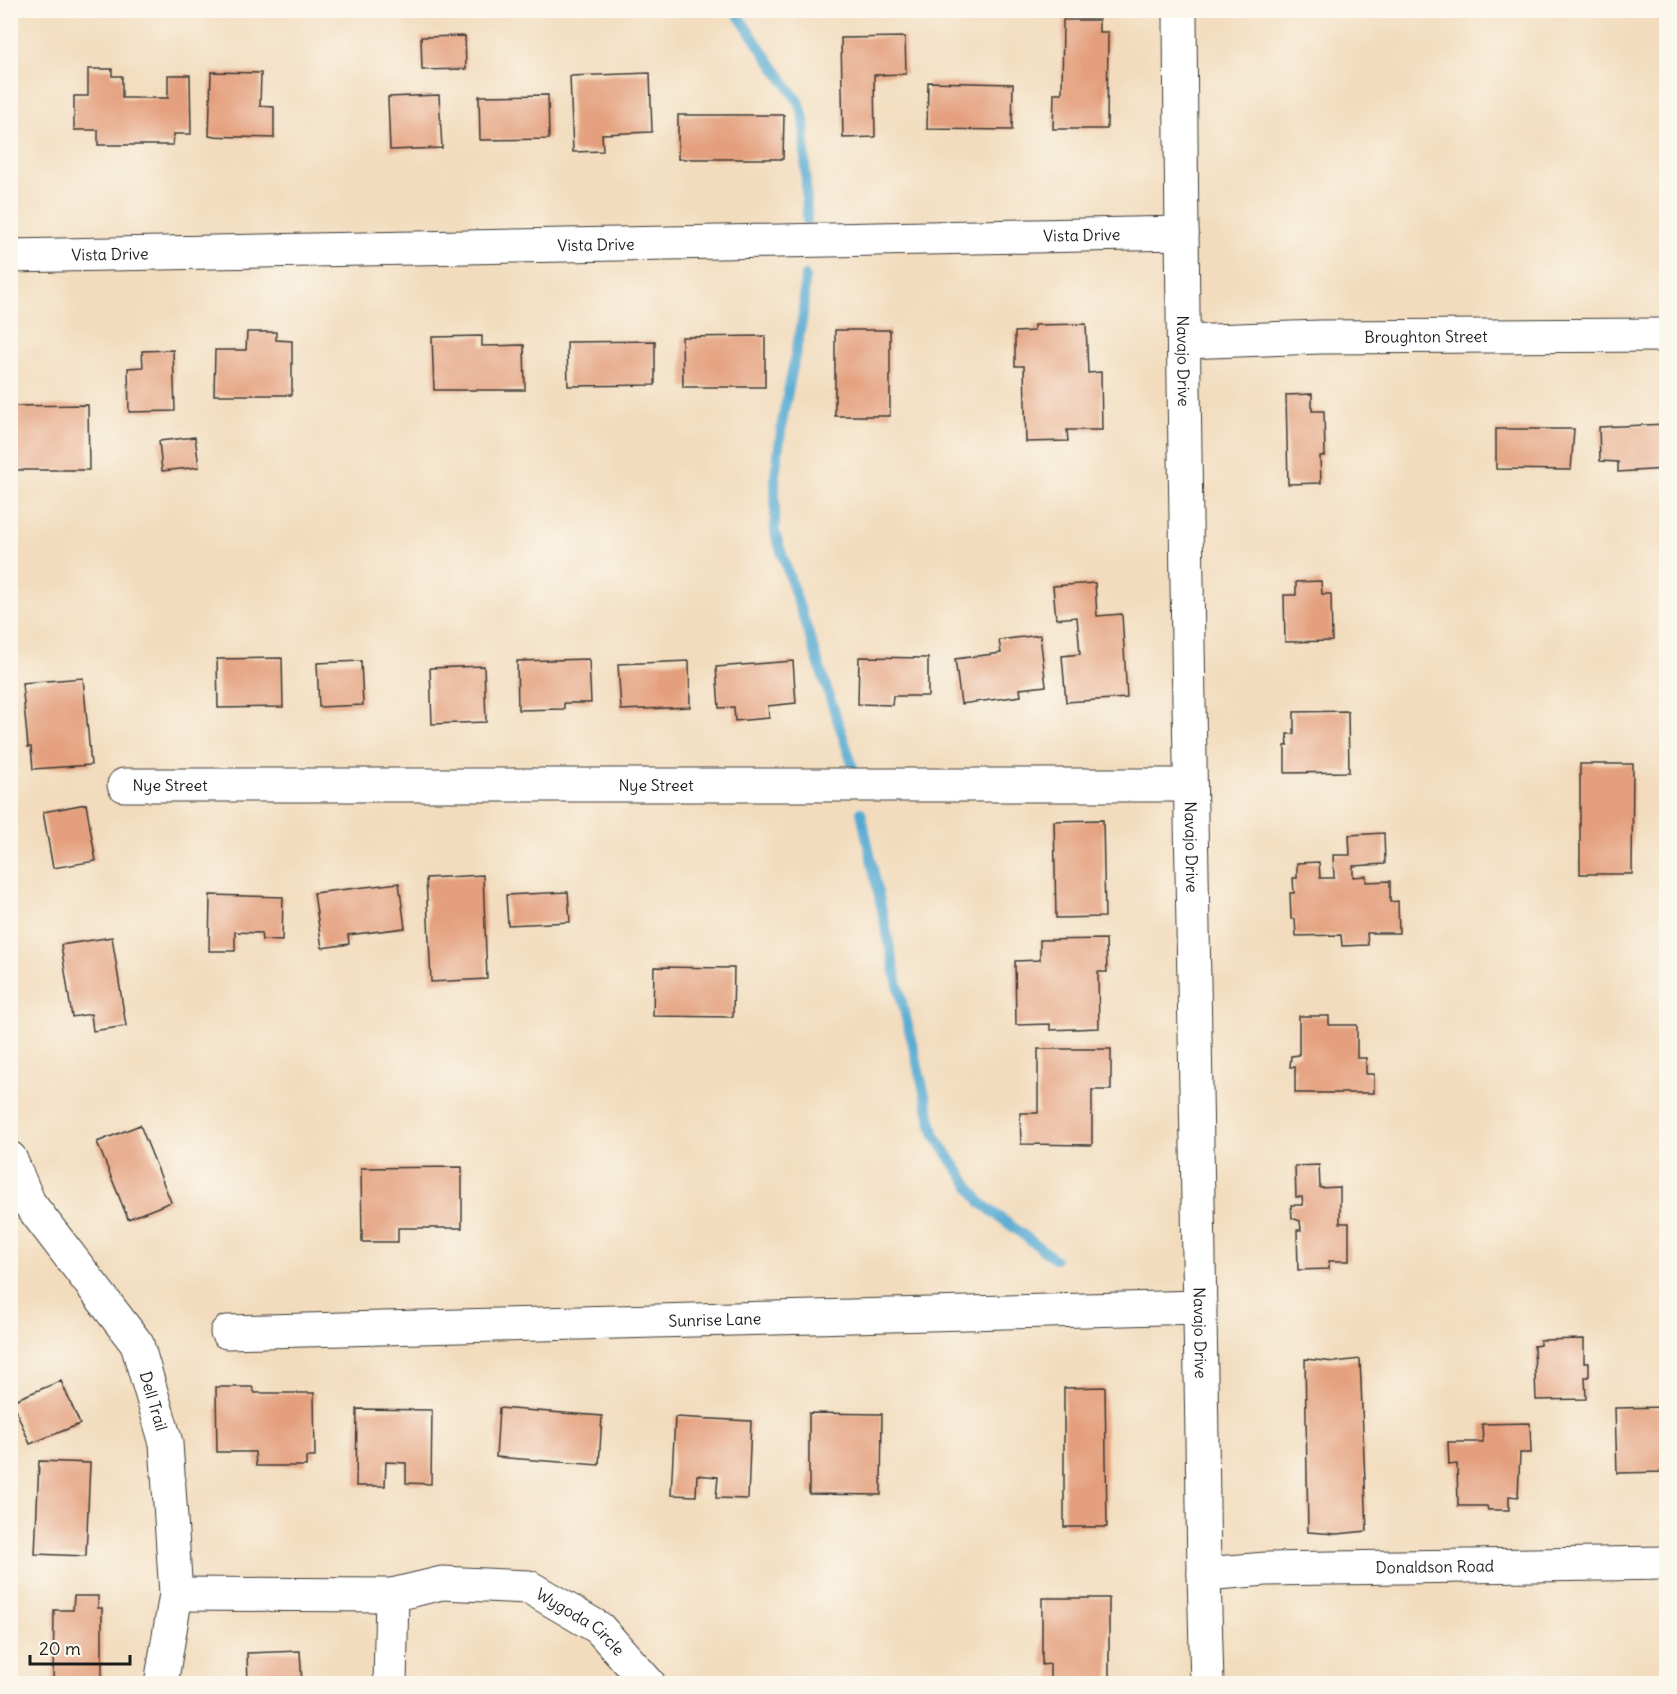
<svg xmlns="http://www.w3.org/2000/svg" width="1677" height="1694" font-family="Delius,sans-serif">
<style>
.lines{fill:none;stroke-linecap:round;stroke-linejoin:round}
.stream{stroke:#56aad2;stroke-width:10}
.building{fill:#e4a07e}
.street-casing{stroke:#3c3934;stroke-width:35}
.street{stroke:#fff;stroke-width:33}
.labels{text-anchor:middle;stroke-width:4.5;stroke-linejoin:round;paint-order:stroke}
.street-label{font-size:16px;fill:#1c1c1c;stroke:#fbf7ec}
</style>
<rect width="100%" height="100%" fill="#fbf7ec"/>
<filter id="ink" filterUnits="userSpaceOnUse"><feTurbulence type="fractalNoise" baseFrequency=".0167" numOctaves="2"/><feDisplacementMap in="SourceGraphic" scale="12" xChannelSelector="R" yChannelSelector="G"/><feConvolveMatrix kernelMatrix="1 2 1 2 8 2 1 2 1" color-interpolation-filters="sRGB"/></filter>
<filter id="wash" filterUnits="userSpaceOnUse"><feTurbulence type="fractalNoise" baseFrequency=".008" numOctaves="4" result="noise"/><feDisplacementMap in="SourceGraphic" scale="24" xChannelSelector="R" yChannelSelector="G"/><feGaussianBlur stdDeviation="1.35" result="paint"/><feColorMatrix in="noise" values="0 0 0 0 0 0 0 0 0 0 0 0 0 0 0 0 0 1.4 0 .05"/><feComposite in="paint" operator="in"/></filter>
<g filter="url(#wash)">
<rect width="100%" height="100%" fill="#f2dcbd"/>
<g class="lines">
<path class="stream" d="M734 10 800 104 804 119 807 221
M805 276 803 316 783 417 775 475V533L853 767
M861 812 897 981 935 1136 981 1203 1055 1259"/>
</g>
<g id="blocks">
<path class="building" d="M1063 20H1099V32H1108L1107 129H1053L1054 93H1062Z
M465 36 466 69 422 70 421 37Z
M905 37 906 74 874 75 875 137 843 138 841 38Z
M88 69H112V76H122V98H168V75H190L191 134H174L173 145H98V130H74V96H88Z
M211 72 261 73 260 106 274 107V138L209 136Z
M650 73 652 132 602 134 603 151 573 152 570 76Z
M928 82 1013 84 1012 130 927 129Z
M439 95 442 148 390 150 388 97Z
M548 95 549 139 480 140 479 96Z
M678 115H784L783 159H678Z
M1086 324 1088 373 1101 372 1102 430H1067L1068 441 1026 442 1024 366H1015V332L1034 331V325Z
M835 330H890V416H835Z
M247 332H276V340L292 341V395H214L215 350H246Z
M482 336V346L524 345 525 390H434L432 337Z
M765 336V387H683L682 337Z
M655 341V385L568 386 567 342Z
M173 350 175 411 129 412 128 368 143 367 142 351Z
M1312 394V411H1324L1325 456H1320L1321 483 1288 484 1286 395Z
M88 405 89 470H10V406Z
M1666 424V469L1618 472V462L1600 461 1599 427Z
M1496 429H1574L1571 470 1496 469Z
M195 437 199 467 162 471 159 441Z
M1321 581 1322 594H1331L1332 641 1285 642 1284 595H1296V582Z
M1095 583 1097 616 1122 614 1127 698 1066 702 1062 656 1080 654 1077 617 1056 619 1053 586Z
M1040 635 1046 686 1020 689 1021 696 961 704 955 659 1001 653 999 640Z
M859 657 928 658V696H893L892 705 858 704Z
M282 658 283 707 218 708 217 659Z
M589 659 591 703H564V709L518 710 517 661Z
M361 661 363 705 319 707 317 663Z
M689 661 690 707 621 710 618 664Z
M793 661 796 703 768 706 769 718 735 721 734 707 719 708 716 667Z
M484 666 486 722 432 724 430 668Z
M83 678 91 765 33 769 31 747H28L22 683Z
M1348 711 1349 772 1285 773V746L1288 745 1287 734H1294V712Z
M1580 764H1633L1632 874H1580Z
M86 804 96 861 53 868 43 812Z
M1103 820 1105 917 1056 918 1054 821Z
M1384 833 1385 864 1353 866V877L1366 876V882L1390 881V902L1398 901 1399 933H1367L1368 945 1342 946 1341 935 1296 936 1295 919H1291L1290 893H1294L1293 878H1297V863L1319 862 1320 878H1334L1333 855H1350L1349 835Z
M483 875 487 979 431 982 426 878Z
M399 883 405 928 348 935 349 944 322 948 314 893Z
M568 892 570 922 508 925 506 895Z
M210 895 283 897 282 941 262 940 261 933 235 932V951H209Z
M112 937 126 1026 93 1031 91 1014 72 1017 61 945Z
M1106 939 1107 972H1098L1099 1028 1050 1030V1024L1016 1025 1015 961 1040 960V940Z
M654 967 734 968 733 1017 653 1016Z
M1299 1016H1329V1025H1357V1058H1366V1074H1374V1093H1295V1067H1290L1291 1056 1299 1055Z
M1038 1049H1111V1090H1092V1145L1021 1144 1020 1113H1038Z
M140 1125 171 1202 128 1219 97 1142Z
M1319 1165 1320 1188 1340 1187V1223H1349V1261H1329V1269L1298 1270 1297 1230H1301L1300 1221 1292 1218 1291 1205H1303L1302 1197H1296L1295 1166Z
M462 1167V1228H398V1242H362L361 1168Z
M1584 1339V1363H1589V1377H1585L1586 1399 1536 1400 1534 1346 1540 1345V1340Z
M1305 1359 1335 1362 1360 1359 1367 1531 1337 1534 1308 1532Z
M61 1381 80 1424 30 1444 12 1401Z
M216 1387H252L255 1393H314L315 1457H306V1466H256L255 1452H217Z
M1105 1387 1107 1527H1064V1388Z
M1666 1407V1472L1617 1473 1615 1408Z
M499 1408 602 1416 599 1465 496 1457Z
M357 1409 432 1410 431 1484 406 1483V1463L386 1462 385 1486H356Z
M809 1413 882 1414 881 1495 809 1494Z
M675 1417 751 1421 748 1499 716 1498 718 1477 697 1475 696 1496 671 1495Z
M1530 1423 1531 1453H1520L1518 1497 1509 1496V1510H1488L1487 1506H1458L1457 1464 1449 1465 1448 1442H1483L1482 1424Z
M39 1461 90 1463 86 1556 35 1554Z
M74 1596H98V1608H102V1684H53L54 1610H73Z
M1042 1598H1109V1684H1050V1664L1042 1665Z
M300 1651 302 1684H248L247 1653Z"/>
</g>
</g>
<g filter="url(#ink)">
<use href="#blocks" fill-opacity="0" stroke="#3c3934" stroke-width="1.5"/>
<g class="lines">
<g class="street-casing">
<g id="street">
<path id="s1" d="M1180 10C1183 532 1197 1053 1204 1574L1207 1684"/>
<path id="s2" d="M10 256 1182 233"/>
<path id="s3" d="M1184 342 1320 337 1666 335"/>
<path id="s4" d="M124 785H1190"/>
<path id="s5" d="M10 1158 29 1203 137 1344 166 1443 176 1594 161 1684"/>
<path id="s6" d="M227 1332 1200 1307"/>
<path id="s7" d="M1204 1574 1266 1569 1666 1563"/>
<path d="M176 1594 392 1595"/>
<path id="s8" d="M390 1684 392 1595 442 1583 529 1587 599 1628 649 1684"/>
</g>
</g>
<use href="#street" class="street"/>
</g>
</g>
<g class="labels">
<g class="street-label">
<text dy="6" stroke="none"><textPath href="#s2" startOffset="1072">Vista Drive</textPath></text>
<text dy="6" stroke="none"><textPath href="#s2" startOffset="586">Vista Drive</textPath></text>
<text dy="6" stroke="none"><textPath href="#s2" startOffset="100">Vista Drive</textPath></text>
<text dy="6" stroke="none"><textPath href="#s3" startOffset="242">Broughton Street</textPath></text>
<text dy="6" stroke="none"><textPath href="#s1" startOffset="351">Navajo Drive</textPath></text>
<text dy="6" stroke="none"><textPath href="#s4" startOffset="46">Nye Street</textPath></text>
<text dy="6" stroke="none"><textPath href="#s4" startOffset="532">Nye Street</textPath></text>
<text dy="6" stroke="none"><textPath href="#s1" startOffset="837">Navajo Drive</textPath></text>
<text dy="6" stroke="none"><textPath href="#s6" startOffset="488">Sunrise Lane</textPath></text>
<text dy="6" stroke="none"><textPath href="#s1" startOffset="1323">Navajo Drive</textPath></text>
<text dy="6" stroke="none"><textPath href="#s5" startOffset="286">Dell Trail</textPath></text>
<text dy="6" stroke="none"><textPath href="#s7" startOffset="231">Donaldson Road</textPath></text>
<text dy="6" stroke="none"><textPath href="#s8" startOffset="290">Wygoda Circle</textPath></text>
</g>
</g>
<rect width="1677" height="1694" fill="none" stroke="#fbf7ec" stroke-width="36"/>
<path d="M30 1655v9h100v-9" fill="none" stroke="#1c1c1c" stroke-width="3"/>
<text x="39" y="1655" font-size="18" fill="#1c1c1c" stroke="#fbf7ec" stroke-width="4.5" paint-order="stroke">20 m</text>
</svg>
